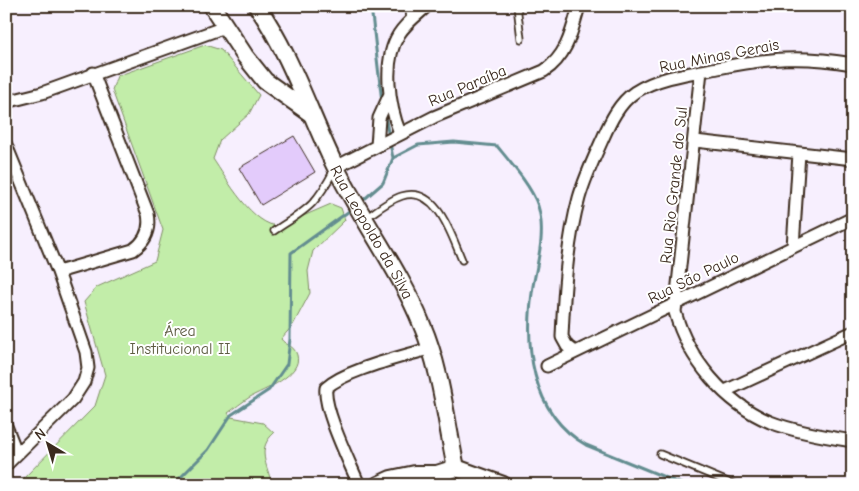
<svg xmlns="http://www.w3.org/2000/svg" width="859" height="491" font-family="'Comic Neue',sans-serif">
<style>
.green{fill:#c2eda9;stroke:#7e8c64}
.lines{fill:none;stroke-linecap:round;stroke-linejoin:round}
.stream{stroke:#648d90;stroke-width:3}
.building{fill:#e3cbfb;stroke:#3b2a1e}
.lane-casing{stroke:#3b2a1e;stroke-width:9}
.street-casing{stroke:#3b2a1e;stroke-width:15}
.secondary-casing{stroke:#3b2a1e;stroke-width:20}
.lane{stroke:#fff;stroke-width:5.5}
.street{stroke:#fff;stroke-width:11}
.secondary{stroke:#fff;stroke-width:16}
.labels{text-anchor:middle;stroke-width:4;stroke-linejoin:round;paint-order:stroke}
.street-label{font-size:16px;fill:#3b2a1e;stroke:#fff}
.park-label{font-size:16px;fill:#5d5b41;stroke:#fff}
</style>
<rect width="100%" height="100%" fill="#f7effe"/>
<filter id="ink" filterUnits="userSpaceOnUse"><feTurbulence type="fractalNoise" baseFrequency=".02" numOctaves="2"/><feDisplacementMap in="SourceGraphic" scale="10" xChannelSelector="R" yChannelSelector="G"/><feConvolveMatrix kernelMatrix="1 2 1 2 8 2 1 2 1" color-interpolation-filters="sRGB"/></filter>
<g filter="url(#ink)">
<path class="green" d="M205 45 221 50 259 95 249 114 220 140 213 159C226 178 253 227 280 226L331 204 341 208 345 220 313 251 308 271 310 293 293 325 281 339C286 346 294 345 297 355 303 375 263 390 250 397 242 402 235 408 228 413L231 417 263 423 274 433C256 449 267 464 272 485H17L95 406 105 375 84 302 97 287 155 261 163 230 112 90 117 76Z"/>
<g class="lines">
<path class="stream" d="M371 6 382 102
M385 116 389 137
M390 143 393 158
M361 202 383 183 393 158 418 145 454 142 497 146C510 162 532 187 538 206 546 232 538 260 533 286 524 344 530 413 586 445L684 485
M173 485 208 450 231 415 269 390 287 364 290 339 291 253 352 209"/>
</g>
<path class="building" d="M294 136 315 172 261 205 239 168Z"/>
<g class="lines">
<g class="lane-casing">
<path id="lane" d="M409 6 410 21
M517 6 521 39
M366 218C377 210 389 200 402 196 437 185 452 237 462 260
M274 231C307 209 315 207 334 170
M660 454 735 485
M643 484 644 485"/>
</g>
<g class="street-casing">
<path id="street" d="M701 71 675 312C688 359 725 403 770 422 796 432 826 437 853 441
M6 102 42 93 225 27
M400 133C389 106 382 61 399 34 406 23 417 15 427 6
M695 141 853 159
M6 145 58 272 86 352 88 368 84 382 73 399 6 465
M377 146 379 118 389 96
M336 167 434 117 544 71C567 56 572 31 579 6
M793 247 799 153
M58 272 133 250C146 241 151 229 148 214L93 73
M575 352 567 346 562 337C564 291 567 242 579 198 585 177 594 158 603 138 610 122 619 103 635 92 658 77 691 73 718 68 769 58 801 55 853 64
M547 366 853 218
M725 391 853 332
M6 426 17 454
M359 485C350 463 323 409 326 388 347 369 403 357 431 348"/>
</g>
<g class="secondary-casing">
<g id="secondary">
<path d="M212 6 245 56 265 81 310 113"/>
<path id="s1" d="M257 6C291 55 309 112 335 166 361 219 400 270 422 325 441 369 446 421 456 468"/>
<path d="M378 485 391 479 415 474H437L456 468 503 485"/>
</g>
</g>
<use href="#lane" class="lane"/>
<use href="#street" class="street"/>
<use href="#secondary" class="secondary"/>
</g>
</g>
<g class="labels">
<g class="street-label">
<text transform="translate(719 55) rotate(-11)" y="6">Rua Minas Gerais</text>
<text transform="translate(467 85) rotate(-23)" y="6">Rua Paraíba</text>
<text transform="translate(673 185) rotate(-84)" y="6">Rua Rio Grande do Sul</text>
<text dy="6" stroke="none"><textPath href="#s1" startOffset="254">Rua Leopoldo da Silva</textPath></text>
<text transform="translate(693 277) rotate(-26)" y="6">Rua São Paulo</text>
</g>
<g class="park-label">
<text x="180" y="336">Área<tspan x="180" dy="18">Institucional II</tspan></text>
</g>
</g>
<rect width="859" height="491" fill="none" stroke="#fff" stroke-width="25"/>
<rect x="12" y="12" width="834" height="466" fill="none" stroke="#3b2a1e" stroke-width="2" filter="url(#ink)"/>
<g transform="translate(48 444) rotate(322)" stroke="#ffffff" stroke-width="4" paint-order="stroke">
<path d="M0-4L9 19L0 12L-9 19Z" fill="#3b2a1e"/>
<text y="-8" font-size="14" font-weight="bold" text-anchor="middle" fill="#3b2a1e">N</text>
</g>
</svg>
